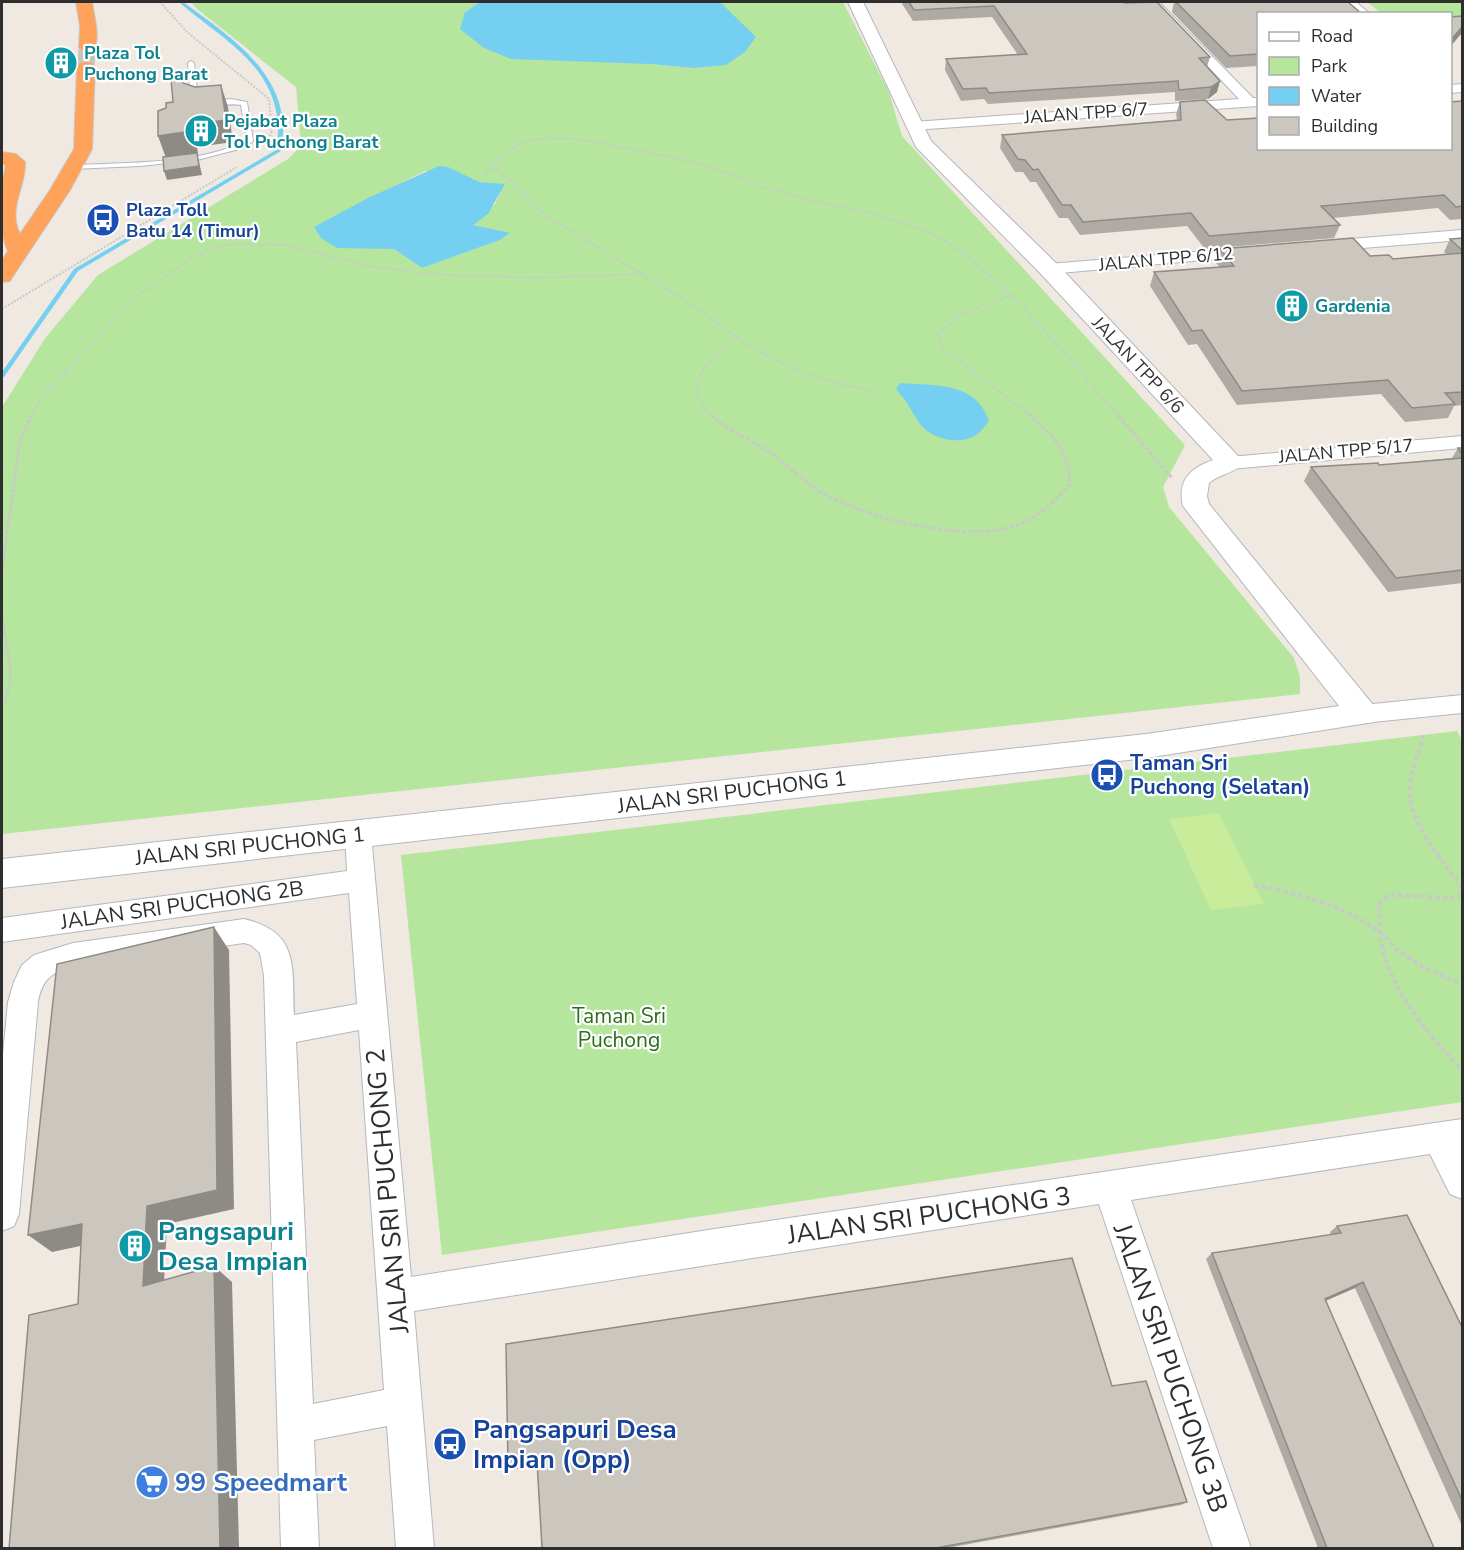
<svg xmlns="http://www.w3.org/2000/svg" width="1464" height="1550" font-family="'Nunito Sans',sans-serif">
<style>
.green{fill:#b6e59e;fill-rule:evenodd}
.pitch{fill:#c9ec9a}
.water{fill:#75cff0}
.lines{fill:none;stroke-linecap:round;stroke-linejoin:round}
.stream{fill:#75cff0;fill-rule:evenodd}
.highway-tunnel{stroke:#c8c4bd;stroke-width:17;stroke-dasharray:17 9;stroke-linecap:butt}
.lane-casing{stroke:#b4b7c1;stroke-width:2}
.street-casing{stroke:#b4b7c1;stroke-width:2}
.secondary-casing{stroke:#b4b7c1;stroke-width:2}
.highway-casing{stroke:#c9c9c9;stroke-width:2}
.path-far2{stroke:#c9c9c9;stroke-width:2;stroke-dasharray:2 1.5;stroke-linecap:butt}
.path-far1{stroke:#c9c9c9;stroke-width:3;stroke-dasharray:4 2;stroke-linecap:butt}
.path{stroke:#c9c9c9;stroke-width:4;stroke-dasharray:4.5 3;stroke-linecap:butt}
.lane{fill:#fff;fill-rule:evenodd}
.street{fill:#fff;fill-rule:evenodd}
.secondary{fill:#fff;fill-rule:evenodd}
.highway{fill:#ffa35c;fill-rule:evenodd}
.wall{fill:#afaba4}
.shaded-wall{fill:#8e8b86}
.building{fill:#cbc7bf;stroke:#8e8b86;stroke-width:1.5}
.labels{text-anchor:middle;stroke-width:4.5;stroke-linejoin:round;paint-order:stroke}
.far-culture-label{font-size:18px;font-weight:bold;fill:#0d838f;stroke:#fff;text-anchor:start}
.far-street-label{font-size:18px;fill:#2e2e2e;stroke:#fff}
.far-transit-label{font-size:18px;font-weight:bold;fill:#164399;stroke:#fff;text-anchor:start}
.transit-label{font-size:21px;font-weight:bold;fill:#164399;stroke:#fff;text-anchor:start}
.street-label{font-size:21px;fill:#2e2e2e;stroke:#fff}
.park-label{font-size:21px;fill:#2c6e1b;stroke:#fff}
.near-street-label{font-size:26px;fill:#2e2e2e;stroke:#fff}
.near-culture-label{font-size:26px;font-weight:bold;fill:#0d838f;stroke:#fff;text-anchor:start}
.near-transit-label{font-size:26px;font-weight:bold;fill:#164399;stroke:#fff;text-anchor:start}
.near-shop-label{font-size:26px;font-weight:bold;fill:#366cbe;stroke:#fff;text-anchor:start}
</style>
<rect width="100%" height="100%" fill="#efe9e1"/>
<path class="green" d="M191 2H480L465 12 650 64 693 68 723 5 720 2H843L889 92 902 136 1185 445 1163 487 1169 507 1294 658 1300 677V694L2 834V407L46 337 98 275 288 159 301 146 296 87 197 9ZM425 171H456L464 177 501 191 495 204 472 225 509 234 500 240 422 268 394 249 314 227ZM909 402 989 421 920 424Z
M1367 2H1462V21H1451L1450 14 1381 13Z
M1457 731 1462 740V1102L442 1255 401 855Z"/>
<path class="pitch" d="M1219 813 1264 904 1211 910 1169 819Z"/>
<path class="water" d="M480 2H720L756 37 745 52 726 65 693 68 650 64 511 59 484 48 460 29 465 12Z
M439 166 448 167 479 182 505 184 488 214 473 225 510 233 500 240 422 268 394 249 337 248 321 238 314 227 368 198Z
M900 383C935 386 976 381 989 421 985 426 981 432 976 435 960 446 931 439 920 424 911 411 908 402 896 389Z"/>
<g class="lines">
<path class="stream" d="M179 2H183C225 33 278 66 283 123 284 132 282 142 281 151L78 271 4 377 2 378V372L74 269 276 150C277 141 279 132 278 123 272 62 220 38 179 2Z"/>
<path class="highway-tunnel" d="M86 67 87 48"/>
<g class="lane-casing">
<path id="lane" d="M191 61 194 63 198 100 200 102 231 99 247 102 253 141 243 148 197 160 140 166 72 169 71 167 75 165C117 163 215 164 246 138L241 105C225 102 205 111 191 103L188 63Z"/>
</g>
<g class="street-casing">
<path id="street" d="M1147 2H1159L1253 98H1258V106L913 130 906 126 913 122 1239 99Z
M1343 2H1356L1370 14H1356Z
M1462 84V92L1450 93V85Z
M1462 230V240L1325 251 1317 246 1325 241Z
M1253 247 1261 252 1259 255 1049 274 1041 269 1049 264Z
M1462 436V448L1230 469 1223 467 1220 463 1223 459 1230 457Z
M1462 695V713L1363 723 1354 720 1351 714 1354 708 1363 705Z
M358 823 367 826 371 834 411 1277 708 1230 1462 1119V1199L1450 1194 1430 1154 1131 1200 1251 1548H1213L1099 1204 414 1311 434 1548H396L387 1426 314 1440 319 1548H281L264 976 260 953 251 945 244 943 73 967C51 972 42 980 38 1002L19 1214 14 1226 2 1231V1065L8 1002 14 982 22 965 34 955 73 943 244 919C300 932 292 967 294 1015L357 1004 349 893 2 942V918L347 871 345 834 349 826ZM359 1030 384 1390 313 1404 296 1042Z"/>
</g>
<g class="secondary-casing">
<path id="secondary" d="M848 2H863L931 141 1057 264 1239 457 1243 463C1236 473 1219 474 1209 483L1207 496 1209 504 1374 706 1379 714 1374 722 1146 758 2 888V859L1146 734 1339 706 1183 506C1177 481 1190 468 1213 460L1041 274 916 147Z"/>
</g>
<g class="highway-casing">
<path id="highway" d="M76 2H92C94 17 101 38 93 52L87 53 79 48 80 26Z
M86 62 92 63 95 67 92 149 70 190 13 276 10 281 2 282V261L8 251C0 236 0 201 2 184 3 177 6 171 5 164H2V152L16 154 25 162C26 188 7 208 20 234L50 190 74 149 77 67 80 63Z"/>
</g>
<path class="path-far2" d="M160 2 187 32 269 99 272 131 265 147
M493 168 508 178 546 216 683 299 751 347 801 372 836 383 874 391
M484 175C506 151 518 139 553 138 575 137 599 143 620 147 644 152 668 156 692 162 724 172 755 185 787 194 835 208 910 216 951 245 1017 291 1068 357 1119 417
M1011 296 962 313 938 334 942 347 1032 417
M2 309 237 167
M31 417 41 397 139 295 190 259 211 248 233 244 286 245 368 266 428 274 533 278 641 274
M712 417C679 385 709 360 734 337"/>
<path class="path-far1" d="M711 415C728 431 749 439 768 451 789 465 805 484 827 495 873 520 961 541 1012 527 1036 520 1054 502 1070 484 1067 448 1056 439 1030 415
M1118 415 1172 478
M2 570 20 440 32 415
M2 614C4 644 20 679 2 704"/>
<path class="path" d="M1424 735C1419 751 1412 768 1410 785 1407 823 1442 859 1462 888
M1254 885C1297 893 1344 905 1380 932 1386 937 1391 943 1396 948 1415 964 1439 976 1462 983
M1462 895 1451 898 1389 895 1379 904C1380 916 1379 929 1381 941 1390 992 1429 1034 1462 1071"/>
<use href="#lane" class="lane"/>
<use href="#street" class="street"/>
<use href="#secondary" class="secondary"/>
<use href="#highway" class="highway"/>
</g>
<path class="wall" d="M901 2H1124L1125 3 1210 57 1207 67 1217 92 1208 99 1175 101V92L988 104 984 99 961 101 945 70 946 59 1018 55 992 17 913 21Z
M1174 2H1348L1258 14V66L1226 68 1172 12Z
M1462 101V219L1450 220 1438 208 1333 218 1340 225 1334 238 1205 249 1187 226 1080 235 1068 218H1059L1036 182H1030L1023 172H1015L1000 148 1002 135 1177 120 1176 114 1180 102 1227 120 1258 148Z
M1462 238V405L1454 406 1448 418 1405 422 1381 394 1237 405 1197 344 1188 345 1150 286 1154 272 1220 267 1216 263 1220 249 1370 256 1393 259 1447 255 1444 252 1450 239Z
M1458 448H1462V583L1388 592 1304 481 1311 467 1379 465 1452 458Z
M1337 1226 1462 1327V1526L1355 1288 1326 1301 1434 1548H1318L1206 1259 1212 1253 1331 1235 1330 1232Z
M506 1344 1112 1386 1187 1502 1181 1505 948 1548H542L537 1466 511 1470 508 1466Z"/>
<path class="shaded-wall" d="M1462 27V33L1450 47V41Z
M1220 81 1217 92 1208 99 1211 87Z
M221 85 228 107 233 142 197 147 198 153 197 154 199 162 202 175 167 180 164 171 166 158 158 136 190 125Z
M214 927 229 950 234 1209 167 1224 163 1302 143 1286 147 1206Z
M82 1224 104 1241 52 1252 28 1235Z
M214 1266 232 1282 239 1548H220Z
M1363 1282 1355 1288 1317 1304 1325 1299Z"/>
<path class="building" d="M909 2H1124L1125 3 1157 2 1210 57 1199 58 1220 81 1211 87 1179 90 1178 81 989 93 986 88 963 89 946 59 1027 54 994 6 914 10Z
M1176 2H1348L1362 14H1258V54L1230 56Z
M1462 16V27L1450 41V17Z
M181 78 183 83 195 87 221 85 226 120 190 125 191 131 158 136V111L166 108V103L173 102 171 79Z
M1205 100 1227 120 1258 118V148H1450V102L1462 101V206L1456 207 1444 195 1321 206 1340 225 1209 236 1191 213 1083 222 1071 205H1062L1038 169 1033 170 1025 160 1018 159 1002 135 1181 120 1180 102Z
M197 153 199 166 164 171 163 157Z
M1353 238 1370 256 1389 255 1393 259 1462 253V392L1445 393 1455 404 1412 408 1388 380 1242 391 1202 330 1192 331 1154 272 1234 266 1220 249Z
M1462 238V250L1450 239Z
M1458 448H1462V454Z
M1462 458V570L1396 578 1311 467 1378 463 1379 465Z
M214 927 217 1190 147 1206 143 1286 214 1266 220 1548H9L29 1315 78 1304 82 1224 28 1235 57 964Z
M1407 1215 1462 1327V1500L1363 1282 1325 1299 1434 1548H1327L1212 1253 1341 1233 1337 1226Z
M1072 1258 1112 1386 1146 1381 1187 1502 936 1548H542L537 1461 508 1466 506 1344Z"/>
<defs>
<g id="building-disc" transform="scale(1.725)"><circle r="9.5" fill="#0f9aa8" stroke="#fff"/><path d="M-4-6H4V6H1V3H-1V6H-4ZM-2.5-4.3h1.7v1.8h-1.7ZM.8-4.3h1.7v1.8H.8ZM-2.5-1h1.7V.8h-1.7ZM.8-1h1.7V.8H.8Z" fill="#fff"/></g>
<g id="bus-disc" transform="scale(1.725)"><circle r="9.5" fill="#1a4fb4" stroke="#fff"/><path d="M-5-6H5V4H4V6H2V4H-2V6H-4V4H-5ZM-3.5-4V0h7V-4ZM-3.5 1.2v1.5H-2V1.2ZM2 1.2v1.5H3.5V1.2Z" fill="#fff"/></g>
<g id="supermarket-disc" transform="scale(1.725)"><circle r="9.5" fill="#3f7fe0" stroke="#fff"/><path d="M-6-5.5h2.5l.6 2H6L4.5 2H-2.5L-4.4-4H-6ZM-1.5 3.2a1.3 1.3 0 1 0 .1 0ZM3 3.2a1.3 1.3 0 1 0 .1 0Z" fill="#fff"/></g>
</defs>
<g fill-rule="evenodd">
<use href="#building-disc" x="61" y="63"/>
<use href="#building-disc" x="201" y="131"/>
<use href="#bus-disc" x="103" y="220"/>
<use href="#building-disc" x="1292" y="306"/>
<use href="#bus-disc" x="1107" y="775"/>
<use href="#building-disc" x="135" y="1246"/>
<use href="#bus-disc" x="450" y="1444"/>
<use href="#supermarket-disc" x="152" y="1482"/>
</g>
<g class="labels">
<g class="far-culture-label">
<text x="84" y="59">Plaza Tol<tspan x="84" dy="21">Puchong Barat</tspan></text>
<text x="224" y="127">Pejabat Plaza<tspan x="224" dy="21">Tol Puchong Barat</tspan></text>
<text x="1315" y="312">Gardenia</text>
</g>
<g class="far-street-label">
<text transform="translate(1086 113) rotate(-4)" y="6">JALAN TPP 6/7</text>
<text transform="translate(1166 259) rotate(-5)" y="6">JALAN TPP 6/12</text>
<text transform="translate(1138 365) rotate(47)" y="6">JALAN TPP 6/6</text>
<text transform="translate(1346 451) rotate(-5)" y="6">JALAN TPP 5/17</text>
</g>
<g class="far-transit-label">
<text x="126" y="216">Plaza Toll<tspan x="126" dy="21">Batu 14 (Timur)</tspan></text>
</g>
<g class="transit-label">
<text x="1130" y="770">Taman Sri<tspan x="1130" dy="24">Puchong (Selatan)</tspan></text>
</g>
<g class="street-label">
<text transform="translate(732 792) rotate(-7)" y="7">JALAN SRI PUCHONG 1</text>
<text transform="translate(250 846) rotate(-6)" y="7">JALAN SRI PUCHONG 1</text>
<text transform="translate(182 905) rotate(-8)" y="7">JALAN SRI PUCHONG 2B</text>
</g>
<g class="park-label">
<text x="619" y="1023">Taman Sri<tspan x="619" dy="24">Puchong</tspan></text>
</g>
<g class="near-street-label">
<text transform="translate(387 1191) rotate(-95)" y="9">JALAN SRI PUCHONG 2</text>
<text transform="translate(929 1215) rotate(-8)" y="9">JALAN SRI PUCHONG 3</text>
<text transform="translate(1171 1368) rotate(71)" y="9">JALAN SRI PUCHONG 3B</text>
</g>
<g class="near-culture-label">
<text x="158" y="1240">Pangsapuri<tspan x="158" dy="30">Desa Impian</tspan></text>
</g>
<g class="near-transit-label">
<text x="473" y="1438">Pangsapuri Desa<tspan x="473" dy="30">Impian (Opp)</tspan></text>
</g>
<g class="near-shop-label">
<text x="175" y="1491">99 Speedmart</text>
</g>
</g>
<rect width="1464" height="1550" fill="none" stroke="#2e2e2e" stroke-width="6"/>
<rect x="1257" y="12" width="195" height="138" fill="#ffffff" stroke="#ababab" stroke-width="1.5"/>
<rect x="1269" y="32" width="30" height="9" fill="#ffffff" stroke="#ababab" stroke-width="1.5"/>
<text x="1311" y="42" font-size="18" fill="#2e2e2e">Road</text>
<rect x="1269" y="57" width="30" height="18" fill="#b6e59e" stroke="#ababab" stroke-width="1.5"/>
<text x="1311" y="72" font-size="18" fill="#2e2e2e">Park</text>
<rect x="1269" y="87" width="30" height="18" fill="#75cff0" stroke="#ababab" stroke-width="1.5"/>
<text x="1311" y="102" font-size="18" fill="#2e2e2e">Water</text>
<rect x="1269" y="117" width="30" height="18" fill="#cbc7bf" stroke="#ababab" stroke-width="1.5"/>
<text x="1311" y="132" font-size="18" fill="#2e2e2e">Building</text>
</svg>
